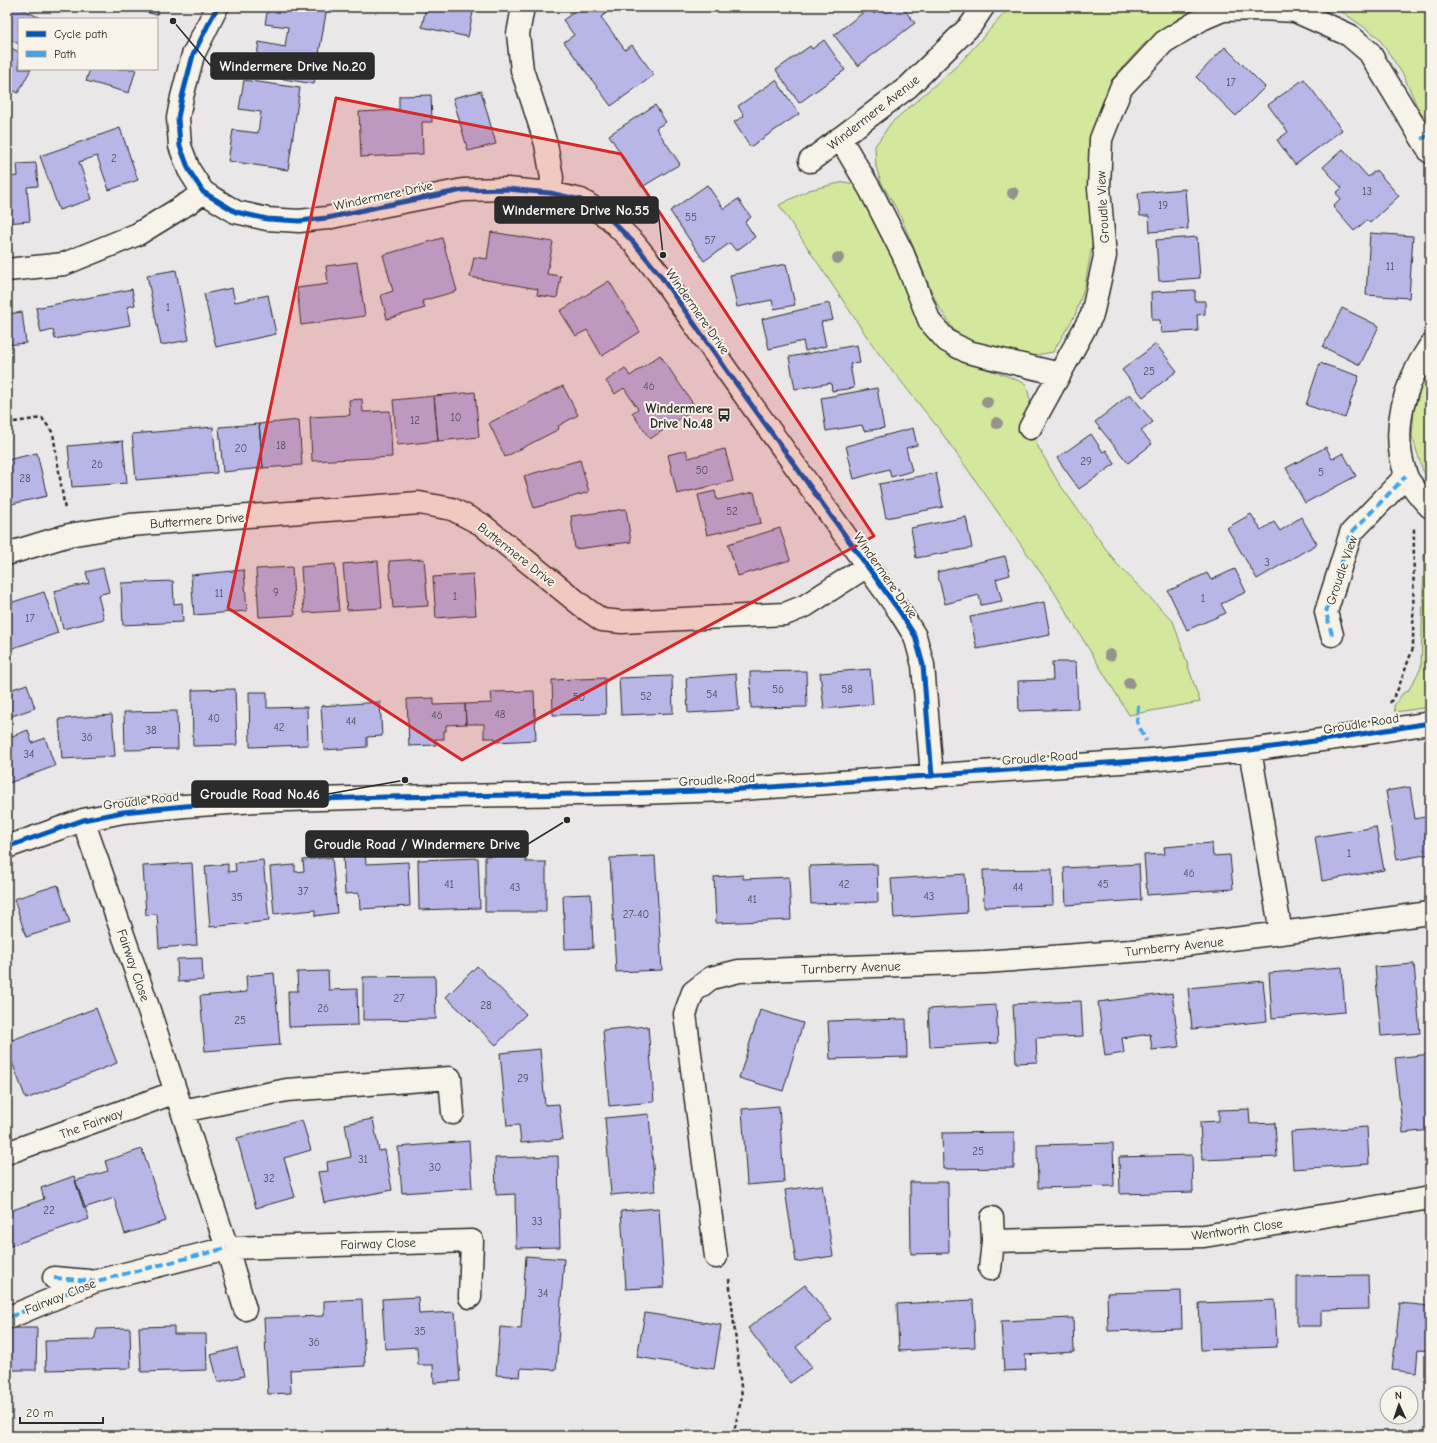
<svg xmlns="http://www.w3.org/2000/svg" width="1437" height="1443" font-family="'Comic Neue',sans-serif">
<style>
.green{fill:#d3e89d;stroke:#7f8a64}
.building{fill:#b7b6e7;stroke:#2b2b2b}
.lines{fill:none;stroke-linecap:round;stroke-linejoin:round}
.minor-casing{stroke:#2b2b2b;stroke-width:25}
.path{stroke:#2b2b2b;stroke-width:2.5;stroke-dasharray:4 3;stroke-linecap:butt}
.minor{stroke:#f7f3e8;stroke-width:22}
.quiet{stroke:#3ea3eb;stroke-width:4;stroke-dasharray:8 4;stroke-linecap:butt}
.cycleway-casing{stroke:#f7f3e8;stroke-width:8}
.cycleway{stroke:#0057b8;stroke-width:5}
.tree{fill:#94948d}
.marked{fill:#d62828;fill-opacity:0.2;stroke:#d62828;stroke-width:3;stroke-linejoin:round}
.labels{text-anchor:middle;stroke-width:4;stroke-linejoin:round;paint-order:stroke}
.number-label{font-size:11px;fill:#4e4e5a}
.street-label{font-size:13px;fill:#2b2b2b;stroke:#f7f3e8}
.poi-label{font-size:13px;font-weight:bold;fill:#2b2b2b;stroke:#f7f3e8;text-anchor:end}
.leader{fill:none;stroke:#2b2b2b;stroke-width:1.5}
.callout-dot{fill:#2b2b2b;stroke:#f7f3e8;stroke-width:1.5}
.callout{fill:#2b2b2b;stroke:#2b2b2b;stroke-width:1.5}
.callout-label{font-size:14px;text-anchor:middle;font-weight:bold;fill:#fff}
</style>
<rect width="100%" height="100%" fill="#eae7e8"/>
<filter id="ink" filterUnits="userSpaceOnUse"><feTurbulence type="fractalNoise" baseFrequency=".025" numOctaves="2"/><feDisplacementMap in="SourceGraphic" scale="8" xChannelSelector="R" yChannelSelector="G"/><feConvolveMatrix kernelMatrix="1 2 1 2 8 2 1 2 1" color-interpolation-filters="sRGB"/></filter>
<g filter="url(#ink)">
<path class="green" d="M1010 7H1204L1179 18 1143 45 1112 79 1095 126 1093 241 1085 285 1075 315 1053 352 1031 356 968 341 953 329 936 302 900 215 881 182 876 167 875 146 891 123 959 64Z
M1326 7H1430V125L1419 111 1404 76 1378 37 1344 13Z
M844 182 853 184 860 187 923 321 938 347 953 358 1007 376 1026 384 1033 411 1036 443 1058 482 1116 563 1173 621 1200 702 1129 715 1053 590 939 429 876 350 779 205 809 190Z
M1430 368V479L1423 471 1412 436 1414 411 1423 380Z
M1430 552V707L1395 712 1394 706 1403 693 1408 691 1421 668 1424 555Z"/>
<path class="building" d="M7 7H18L42 19H19V44L7 38Z
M126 7H159L157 15Z
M268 7H327L314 84 254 74 259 42 285 47 288 27 265 24Z
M426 7H474L468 37 422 27Z
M581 7H606L609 11 601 17 625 50 632 45 654 75 611 106 564 42 574 35 563 20Z
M884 7H902L915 23 858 66 834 35 869 8 874 14Z
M824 40 845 70 799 103 776 70 810 46 812 49Z
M7 46 19 52V69H31L18 93 7 87Z
M1225 47 1265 87 1236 116 1196 77Z
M90 69H136L129 93 86 81Z
M1304 79 1342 130 1295 165 1277 140 1288 132 1268 105Z
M244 80 300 88 288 170 228 161 233 130 258 133 261 112 239 109Z
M776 80 799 114 750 147 734 122 744 116 738 106Z
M481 91 496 144 468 151 453 98Z
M431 95 432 122H422L423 154 361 157 359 112 399 110V96Z
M655 105 666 122 656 128 680 164 642 187 609 135Z
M120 128 138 180 109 190 97 156 79 162 92 199 59 210 40 156Z
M1343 149 1368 177 1376 170 1399 196 1370 223 1367 220 1354 231 1333 207 1341 199 1336 193 1342 188 1323 167Z
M36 163 38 186 27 187 30 221 7 223V177L18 176 17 164Z
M707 185 724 209 738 199 751 217 745 222 755 237 736 251 730 243 704 261 670 211Z
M1185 189 1188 229 1150 232 1149 216H1140L1138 193Z
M491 232 553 242 547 274 561 276 557 298 537 295 538 289 470 277 474 257 487 259Z
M1370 233 1413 236 1409 298 1366 295Z
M1197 237 1200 278 1159 281 1156 240Z
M442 238 457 291 422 301 425 308 387 319 381 295 393 291 383 255Z
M357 262 365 316 301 325 297 288 328 284 326 266Z
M786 264 795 305 774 309 772 300 737 307 730 275Z
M176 270 189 340 161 345 147 275Z
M609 281 640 332 602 356 587 330 576 336 560 311Z
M232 288 235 302 268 295 276 334 216 347 204 294Z
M132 289 135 305 127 307 130 325 55 339 53 330 41 333 36 308Z
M1195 290V301H1205V314L1197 315 1198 331 1161 333 1160 320H1152L1151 292Z
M829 303 833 320 821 322 826 346 805 351 803 341 769 349 762 319Z
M1342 308 1379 326 1360 365 1323 347Z
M22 312 26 343 7 345V314Z
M1156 344 1177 371 1143 397 1122 370Z
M857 345 860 363 850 364 854 388 832 391 831 383 795 389 789 357Z
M660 355 696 408 650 439 632 413 638 409 624 388 615 394 606 381 625 368 630 376Z
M1320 363 1359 376 1345 418 1306 405Z
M563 386 578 415 558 426 559 429 505 457 489 423Z
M877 388 884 428 864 431 862 425 826 431 821 398Z
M475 392 479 437 438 441 434 396Z
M1130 394 1153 422 1141 431 1152 444 1128 463 1095 422Z
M434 396 438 441 397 445 393 400Z
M362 399 363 412 390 411 392 457 312 461 310 417 350 415 349 400Z
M299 420 302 465 263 468 259 424Z
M259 424 263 468 223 472 219 427Z
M213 427 217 473 136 480 132 434Z
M913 428 917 445 906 448 912 471 891 477 889 469 854 479 846 446Z
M1091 434 1103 452 1106 450 1115 464 1079 489 1057 458Z
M123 441 127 483 72 487 68 446Z
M1326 447 1332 459 1343 453 1356 476 1305 503 1286 468Z
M725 449 733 481 677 494 668 455 686 450 688 458Z
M37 453 47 496 7 505V460Z
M580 460 589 492 534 508 524 476Z
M936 473 943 507 886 518 879 484Z
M715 491 717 500 754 492 761 523 707 535 698 495Z
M626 509 631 542 575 549 571 516Z
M1251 514 1261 530 1274 522 1280 531 1301 517 1317 544 1257 579 1227 528Z
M966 517 972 548 916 558 911 528Z
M780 528 790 560 738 576 728 544Z
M1005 556 1010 575 996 579 1002 601 981 605 979 595 945 604 937 572Z
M424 559 428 606 393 608 389 561Z
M378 561 382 608 347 610 343 564Z
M335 564 339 611 304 613 301 567Z
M292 567 295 615 259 617 256 569Z
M103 568 109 592 98 595 104 619 63 629 54 591 89 583 86 572Z
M1235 569 1246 592 1221 604 1226 613 1187 630 1168 591 1207 573 1211 580Z
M244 570 247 611 194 615 191 575Z
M473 574 476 615 436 618 433 577Z
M173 581 174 604 182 603 183 622 123 625 121 583Z
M44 592 58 633 7 650V604Z
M1044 602 1050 635 977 649 970 617Z
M1052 662H1076L1078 709 1019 711 1018 681 1053 680Z
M870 669 873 704 824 709 820 673Z
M806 671 807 707 751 708 750 672Z
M736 674 739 710 688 713 686 678Z
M672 676 673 713 621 715 619 678Z
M605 678 606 714 553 715 552 680Z
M27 684 35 708 9 717 7 710V691Z
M235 689 237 745 193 746 192 690Z
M534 691 536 740 496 742 495 738H484V724H466L465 704 492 703 491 692Z
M249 692H267V708L307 707 308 745 250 747Z
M434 698V705L465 704 466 724 446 725V731H444V739H435L436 745 409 746 407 699Z
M380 702 382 736 367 737V747L324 750 321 706Z
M177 711 178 749 125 750 124 712Z
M112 715 115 756 62 759 59 719Z
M28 730 32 743 45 738 55 766 9 783 7 778V738Z
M1410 787 1415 819 1430 816V854L1397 860 1386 791Z
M1376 827 1384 870 1322 881 1315 837Z
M1212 843 1213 856 1230 855 1233 889 1147 895 1144 855 1165 854 1164 847Z
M365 852 366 864 408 862 410 906 360 909 359 893 345 894 343 853Z
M526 855V862H546V912H485V856Z
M655 856 662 970 616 972 610 858Z
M332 857 337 913 315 916V910L274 914 270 867 295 865V872L304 871 303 860Z
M478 858 480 908 419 910 418 860Z
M263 860 269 921 210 927 205 866 228 864V872L236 871 235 863Z
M192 863 197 945 159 948 157 914 146 915 143 866Z
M877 864 878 902 811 904 809 866Z
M1139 864 1141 900 1066 905 1064 868Z
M1052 869 1053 905 984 907 983 870Z
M965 874 967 913 894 918 891 879Z
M743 875V879L789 877 791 920 716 923 714 877Z
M58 885 70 923 26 937 14 899Z
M591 894 593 948 565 949 563 895Z
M202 958 203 980 178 982 177 959Z
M1414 964 1420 1033 1381 1036 1375 967Z
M477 966 526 1014 496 1045 446 997Z
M1342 967 1345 1012 1272 1018 1269 973Z
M328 971 329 990 357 989 358 1025 289 1027 288 991H298L297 972Z
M274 973 280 1045 205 1051 200 996 247 992 246 976Z
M435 976 436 1019 363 1020V977Z
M1263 981 1267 1021 1192 1029 1188 988Z
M1172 993 1179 1047 1152 1050 1150 1034 1122 1038 1124 1053 1105 1056 1098 1002Z
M1081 1001 1083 1036 1036 1038 1037 1062 1016 1063 1013 1004Z
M996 1005 998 1043 930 1047 928 1009Z
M96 1008 117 1063 26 1099 7 1049V1042Z
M760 1010 803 1023 783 1091 739 1078Z
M906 1019 907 1057 830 1059 828 1021Z
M648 1026 654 1102 609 1106 603 1030Z
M540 1049 545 1105 559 1104 563 1139 521 1143 519 1125 507 1126 500 1053Z
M1430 1054V1130L1403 1133 1395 1058Z
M779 1106 784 1182 747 1185 742 1109Z
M1249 1109 1250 1124 1275 1123 1277 1157 1202 1160 1200 1122 1219 1121V1110Z
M649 1114 655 1191 611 1195 605 1118Z
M373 1119 379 1151 385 1150 392 1190 324 1203 318 1172 328 1171 327 1162 351 1157 345 1124Z
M302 1120 311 1150 284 1158 295 1197 256 1208 237 1138Z
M1367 1127 1369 1164 1293 1169 1291 1132Z
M1014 1132V1168L943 1169 942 1133Z
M469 1141 472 1188 402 1193 398 1147Z
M1113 1143 1114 1186 1038 1188 1037 1145Z
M142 1149 166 1221 125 1234 114 1198 84 1208 75 1181 108 1171 105 1161Z
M1192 1155 1193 1192 1120 1194 1119 1157Z
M558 1156 560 1247 516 1248 515 1194 496 1195 495 1158Z
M74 1176 89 1219 10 1246 7 1236V1212L44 1199 41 1188Z
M910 1182H948L949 1253 911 1254Z
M822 1185 833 1256 796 1262 785 1190Z
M659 1208 664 1287 626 1289 621 1211Z
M526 1256 564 1259 556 1370 521 1368 520 1377 496 1375 500 1327 521 1329Z
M1368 1275 1369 1309 1321 1310V1326H1297V1276Z
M805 1285 832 1320 796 1347 812 1367 790 1383 748 1328Z
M1181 1291 1182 1329 1108 1331 1107 1293Z
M418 1297 419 1314 455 1312 460 1381 434 1383 433 1365H418L417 1347 385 1349 382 1299Z
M362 1299 365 1366 290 1370 291 1393 268 1394 264 1318 324 1316V1301Z
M973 1300 975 1347 899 1351 897 1304Z
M1275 1300 1277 1347 1201 1350 1199 1303Z
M1400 1303 1430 1306V1351L1418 1350 1416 1373 1392 1370Z
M645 1313 721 1325 714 1369 637 1357Z
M1073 1318 1074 1352 1025 1355 1026 1370 1004 1371 1001 1321Z
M174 1326V1334H206L207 1370 141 1372 139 1327Z
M7 1328H37L36 1370H7Z
M130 1328 131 1368 46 1370 45 1341 94 1340 97 1329Z
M237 1348 244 1376 218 1382 211 1355Z"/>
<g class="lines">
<g class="minor-casing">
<path id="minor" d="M217 7 193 55 182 97 178 118 180 146 189 170 203 192 236 212 267 219 299 221 327 218 382 206 463 190 507 189 550 193 581 200 609 218 634 243 660 275 728 372 900 612 915 636 923 665 932 776
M523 7 518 34 522 70 533 103 546 144 552 178 550 193
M840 138 871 191 903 254 930 322 947 341 968 352 1060 374
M810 161 908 87 971 25 983 7
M7 270 64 264 138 234 190 202 203 192
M1430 346C1404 384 1390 430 1406 475 1408 482 1424 501 1430 507
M1030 428 1092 315 1105 256 1099 188 1101 139 1121 88 1164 42 1202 19 1223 10 1261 9 1295 11 1349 35 1369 52 1430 152
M7 554 69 535 130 525 419 503 452 509 481 524 586 609 602 620 622 622 785 614 805 606 867 566
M1332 635 1326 612 1351 533 1406 476
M1250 750 1281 933
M83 820 143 992 227 1248 245 1309
M7 847 83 820 123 812 185 806 255 801 385 797 638 793 728 790 1149 760 1250 750 1336 738 1430 723
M182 1111 287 1090 450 1078 453 1113
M7 1153 176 1092
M993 1241 1204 1236 1430 1198
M716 1257 685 1014 693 992 711 978 739 971 985 962 1144 950 1281 933 1430 913
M990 1269 993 1241 992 1218
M54 1278 89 1281
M10 1317 93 1282 227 1248 472 1241 470 1297"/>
</g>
<path class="path" d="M7 423 42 418 53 433 65 510
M1390 703 1398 689 1413 648 1414 526
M729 1279 742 1396 733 1436"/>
<use href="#minor" class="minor"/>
<path class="quiet" d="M1261 9 1263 7
M1421 139 1430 135
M1332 635 1326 612 1351 533 1406 476
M1138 705 1137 722 1146 741
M54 1278 92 1281
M10 1317 93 1282 227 1248"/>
<g class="cycleway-casing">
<path id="cycleway" d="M217 7 193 55 182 97 178 118 180 146 189 170 203 192 236 212 267 219 299 221 327 218 382 206 463 190 507 189 550 193 581 200 609 218 634 243 660 275 728 372 900 612 915 636 923 665 932 776
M7 847 83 820 123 812 185 806 255 801 385 797 638 793 728 790 1149 760 1250 750 1336 738 1430 723"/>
</g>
<use href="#cycleway" class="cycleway"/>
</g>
<g class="tree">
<circle cx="1013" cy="193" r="6"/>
<circle cx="838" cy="258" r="6"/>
<circle cx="987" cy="402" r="6"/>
<circle cx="997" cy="423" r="6"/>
<circle cx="1110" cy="655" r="6"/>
<circle cx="1129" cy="683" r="6"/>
</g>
</g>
<path class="marked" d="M336 98 621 154 874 536 462 760 228 608Z"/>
<defs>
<g id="bus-bare" transform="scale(1.08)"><path d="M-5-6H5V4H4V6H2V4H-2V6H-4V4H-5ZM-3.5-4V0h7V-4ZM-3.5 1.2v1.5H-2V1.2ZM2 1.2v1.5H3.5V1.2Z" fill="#2b2b2b" stroke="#f7f3e8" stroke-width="2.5" paint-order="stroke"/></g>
</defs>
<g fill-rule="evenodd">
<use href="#bus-bare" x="724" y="415"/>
</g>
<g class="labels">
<g class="number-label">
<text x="1231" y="86">17</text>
<text x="114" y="162">2</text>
<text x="1367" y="195">13</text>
<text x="1163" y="209">19</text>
<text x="691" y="221">55</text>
<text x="710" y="244">57</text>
<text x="1390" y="270">11</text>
<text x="168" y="311">1</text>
<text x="1149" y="375">25</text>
<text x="649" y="390">46</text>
<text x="456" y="421">10</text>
<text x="415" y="424">12</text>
<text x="281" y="449">18</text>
<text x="241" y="452">20</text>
<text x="1086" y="465">29</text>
<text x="97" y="468">26</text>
<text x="702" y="474">50</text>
<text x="1321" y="476">5</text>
<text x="25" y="482">28</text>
<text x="732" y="515">52</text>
<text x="1267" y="566">3</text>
<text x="276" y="596">9</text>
<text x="219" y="597">11</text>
<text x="455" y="600">1</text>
<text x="1203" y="602">1</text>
<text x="30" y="622">17</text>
<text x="778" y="693">56</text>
<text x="847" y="693">58</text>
<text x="712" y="698">54</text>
<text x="646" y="700">52</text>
<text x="579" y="701">50</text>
<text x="500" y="718">48</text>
<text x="437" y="719">46</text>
<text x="214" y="722">40</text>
<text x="351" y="725">44</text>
<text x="279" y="731">42</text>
<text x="151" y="734">38</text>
<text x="87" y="741">36</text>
<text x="29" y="758">34</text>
<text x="1349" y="857">1</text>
<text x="1189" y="877">46</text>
<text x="449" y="888">41</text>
<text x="844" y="888">42</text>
<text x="1103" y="888">45</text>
<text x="515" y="891">43</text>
<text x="1018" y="891">44</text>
<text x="303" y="895">37</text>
<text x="929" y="900">43</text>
<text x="237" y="901">35</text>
<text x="752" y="903">41</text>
<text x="636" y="918">27-40</text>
<text x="399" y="1002">27</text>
<text x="486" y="1009">28</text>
<text x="323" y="1012">26</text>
<text x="240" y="1024">25</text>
<text x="523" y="1082">29</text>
<text x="978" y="1155">25</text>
<text x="363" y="1163">31</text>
<text x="435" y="1171">30</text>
<text x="269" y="1182">32</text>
<text x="49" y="1214">22</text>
<text x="537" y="1225">33</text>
<text x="543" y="1297">34</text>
<text x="420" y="1335">35</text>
<text x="314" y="1346">36</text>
</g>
<g class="street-label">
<text transform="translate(873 112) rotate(-38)" y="5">Windermere Avenue</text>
<text transform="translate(383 195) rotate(-12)" y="5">Windermere Drive</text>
<text transform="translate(1102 207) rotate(-93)" y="5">Groudle View</text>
<text transform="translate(698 311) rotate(55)" y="5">Windermere Drive</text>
<text transform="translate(197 520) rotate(-4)" y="5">Buttermere Drive</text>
<text transform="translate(517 554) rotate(38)" y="5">Buttermere Drive</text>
<text transform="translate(1341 570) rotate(-71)" y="5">Groudle View</text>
<text transform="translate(886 575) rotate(55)" y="5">Windermere Drive</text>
<text transform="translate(1361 723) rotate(-9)" y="5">Groudle Road</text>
<text transform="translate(1040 757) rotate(-4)" y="5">Groudle Road</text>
<text transform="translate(717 779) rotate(-3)" y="5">Groudle Road</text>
<text transform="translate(141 800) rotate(-7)" y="5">Groudle Road</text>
<text transform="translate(1174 946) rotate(-6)" y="5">Turnberry Avenue</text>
<text transform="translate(134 965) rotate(71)" y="5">Fairway Close</text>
<text transform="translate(851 967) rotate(-2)" y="5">Turnberry Avenue</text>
<text transform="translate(91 1123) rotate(-20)" y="5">The Fairway</text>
<text transform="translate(1237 1229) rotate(-8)" y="5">Wentworth Close</text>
<text transform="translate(378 1243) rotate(-2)" y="5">Fairway Close</text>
<text transform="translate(60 1296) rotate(-22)" y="5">Fairway Close</text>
</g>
<g class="poi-label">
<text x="713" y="413">Windermere<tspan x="713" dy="15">Drive No.48</tspan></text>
</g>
</g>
<path class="leader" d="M173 21L211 66M663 255L658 210M405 780L328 794M567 820L528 844"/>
<g class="callout-dot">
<circle cx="173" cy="21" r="4"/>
<circle cx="663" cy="255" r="4"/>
<circle cx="405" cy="780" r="4"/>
<circle cx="567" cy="820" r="4"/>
</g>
<g class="callout">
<rect x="211" y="53" width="163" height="26" rx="4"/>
<rect x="495" y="197" width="163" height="26" rx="4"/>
<rect x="192" y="781" width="136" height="26" rx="4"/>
<rect x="306" y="831" width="222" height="26" rx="4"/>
</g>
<g class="callout-label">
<text x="293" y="71">Windermere Drive No.20</text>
<text x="576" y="215">Windermere Drive No.55</text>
<text x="260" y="799">Groudle Road No.46</text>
<text x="417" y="849">Groudle Road / Windermere Drive</text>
</g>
<rect width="1437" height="1443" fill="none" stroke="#f7f3e8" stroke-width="24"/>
<rect x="12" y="12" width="1413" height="1419" fill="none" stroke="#2b2b2b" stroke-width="1.5" filter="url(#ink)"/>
<rect x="18" y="18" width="140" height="52" fill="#f7f3e8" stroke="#a5a39c"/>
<rect x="26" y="31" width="20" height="6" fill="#0057b8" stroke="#a5a39c"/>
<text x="54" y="38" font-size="12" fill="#2b2b2b">Cycle path</text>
<rect x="26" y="51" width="20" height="6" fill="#3ea3eb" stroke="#a5a39c"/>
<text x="54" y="58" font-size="12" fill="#2b2b2b">Path</text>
<g transform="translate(1399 1405) rotate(357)"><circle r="19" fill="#f7f3e8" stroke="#a5a39c"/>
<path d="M0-3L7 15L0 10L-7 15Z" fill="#2b2b2b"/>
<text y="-6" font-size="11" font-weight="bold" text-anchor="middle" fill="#2b2b2b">N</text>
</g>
<path d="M20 1417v6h83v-6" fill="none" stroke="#2b2b2b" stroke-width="2"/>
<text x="26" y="1417" font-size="12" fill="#2b2b2b" stroke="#f7f3e8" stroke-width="3" paint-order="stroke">20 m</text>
</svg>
